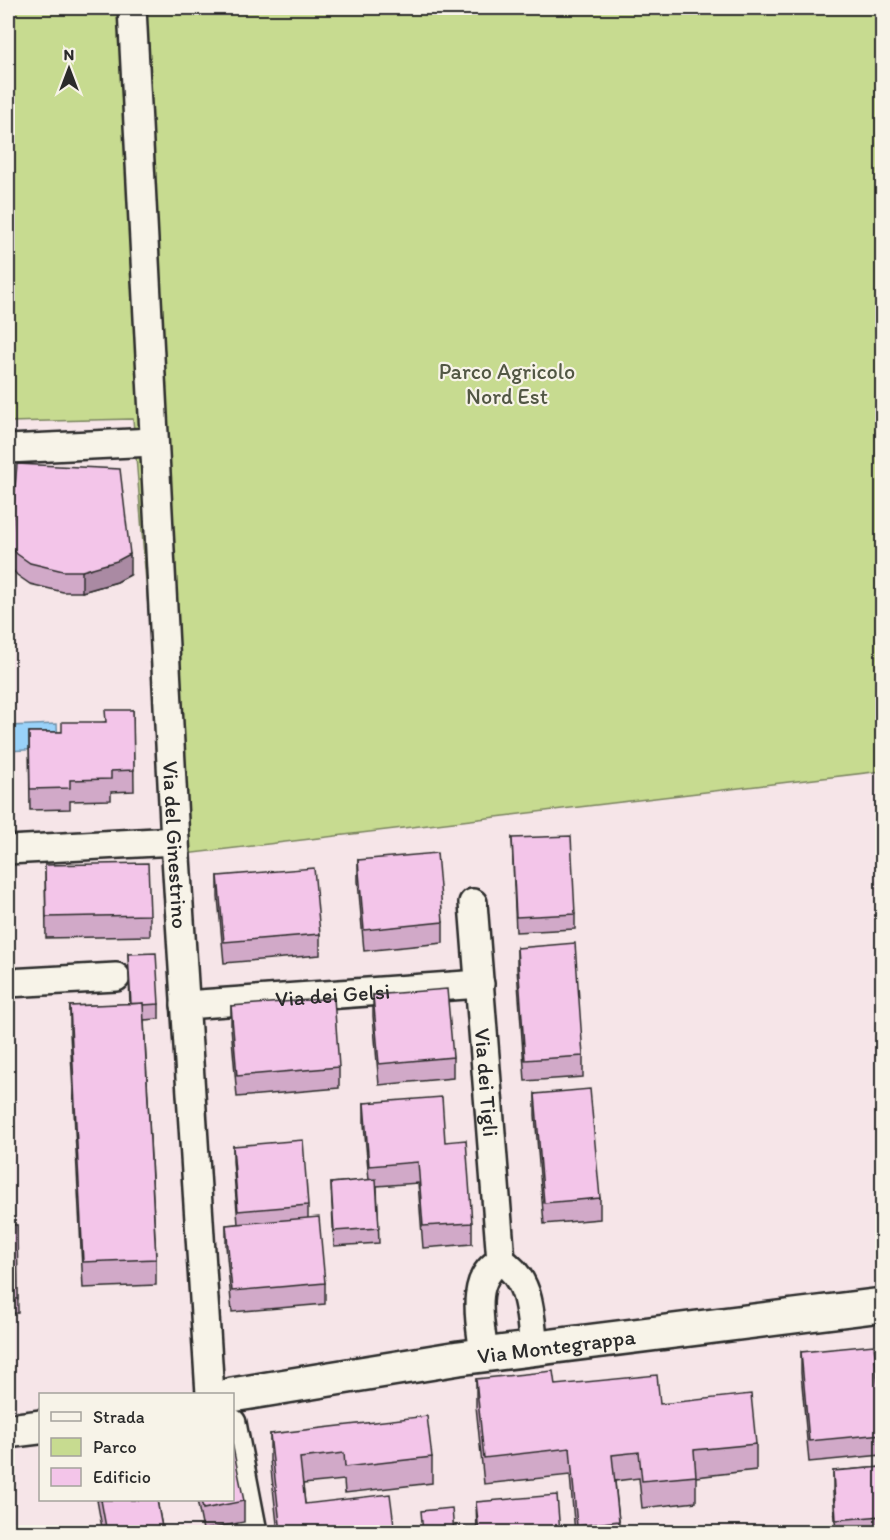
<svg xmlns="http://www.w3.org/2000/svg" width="890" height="1540" viewBox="0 0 890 1540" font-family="Itim,sans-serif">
	<rect width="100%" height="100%" fill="#f6e5e8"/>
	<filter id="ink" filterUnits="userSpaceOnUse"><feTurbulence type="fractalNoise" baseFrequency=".0167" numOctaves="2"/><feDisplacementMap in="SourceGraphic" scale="12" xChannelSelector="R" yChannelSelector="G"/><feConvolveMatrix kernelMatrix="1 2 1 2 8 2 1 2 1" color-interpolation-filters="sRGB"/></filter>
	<g filter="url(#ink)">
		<path fill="#c7db90" stroke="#79835e" stroke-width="1.5" d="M 8,8 L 882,8 L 882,771 L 168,856 L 133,419 L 8,422 Z"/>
		<path fill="#99d2f9" stroke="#6d8fa7" stroke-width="1.5" d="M 57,724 L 58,748 L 8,751 L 8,726 Z"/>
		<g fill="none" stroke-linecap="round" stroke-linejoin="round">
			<g stroke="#2b2b2b" stroke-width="32">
				<g id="street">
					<path id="s1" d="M 132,8 L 175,841 L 210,1394"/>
					<path d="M 8,449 L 153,442"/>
					<path d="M 8,850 L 175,841"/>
					<path id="s2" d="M 473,903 L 501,1261"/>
					<path d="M 8,983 L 116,977"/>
					<path id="s3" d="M 185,1005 L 480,984"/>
					<path d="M 484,1355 C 481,1325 468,1278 501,1261 C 532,1280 530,1317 534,1349"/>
					<path d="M 232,1423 L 253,1532"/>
				</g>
			</g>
			<g stroke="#2b2b2b" stroke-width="38">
				<g id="secondary">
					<path id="s4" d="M 232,1395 L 459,1358 L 882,1305"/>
					<path d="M 8,1431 L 40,1427"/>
				</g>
			</g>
			<use href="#street" stroke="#f7f3e8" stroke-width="27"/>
			<use href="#secondary" stroke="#f7f3e8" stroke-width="33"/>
		</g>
		<path fill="#d1a9c8" stroke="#2b2b2b" stroke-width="1.5" d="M 10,546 L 130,575 L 117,582 L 82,592 L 63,592 L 30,584 L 17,575 L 10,567 Z
			M 133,710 L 134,791 L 111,792 L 111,800 L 70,801 L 70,809 L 30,810 L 29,732 L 62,732 L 105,722 Z
			M 512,838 L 575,914 L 575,929 L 516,932 Z
			M 358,860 L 443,922 L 443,943 L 364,951 L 358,881 Z
			M 45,865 L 150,915 L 150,936 L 46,938 Z
			M 218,876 L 320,934 L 320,955 L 224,963 L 218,897 Z
			M 517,948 L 583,1056 L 583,1077 L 525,1081 L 517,969 Z
			M 128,954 L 159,1004 L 159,1019 L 144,1020 L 156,1259 L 156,1285 L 83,1288 L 70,1033 L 70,1006 L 130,1004 Z
			M 373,995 L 453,1057 L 453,1078 L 379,1085 L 373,1016 Z
			M 231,1006 L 339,1067 L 339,1088 L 237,1097 L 231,1027 Z
			M 535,1094 L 600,1198 L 600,1219 L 544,1224 L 535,1115 Z
			M 364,1103 L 445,1142 L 472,1223 L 472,1244 L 423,1248 L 418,1183 L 377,1186 L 379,1243 L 334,1246 L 331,1183 L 369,1180 L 364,1124 Z
			M 233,1146 L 308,1205 L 308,1218 L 325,1283 L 325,1304 L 232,1312 L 226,1246 L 226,1225 L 238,1224 L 233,1161 Z
			M 8,1225 L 17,1225 L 18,1313 L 8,1314 Z
			M 801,1352 L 882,1434 L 882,1455 L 809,1462 L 801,1373 Z
			M 476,1379 L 555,1385 L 756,1444 L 756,1470 L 696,1477 L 696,1502 L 642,1508 L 639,1478 L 615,1481 L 619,1521 L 619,1533 L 575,1533 L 570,1475 L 484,1484 L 476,1406 Z
			M 270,1434 L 432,1457 L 432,1483 L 345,1493 L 344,1480 L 303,1484 L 305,1504 L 395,1533 L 278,1533 L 270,1460 Z
			M 882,1467 L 882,1533 L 836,1533 L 833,1492 L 833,1471 Z
			M 97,1500 L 157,1500 L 163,1533 L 103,1533 Z
			M 197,1500 L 232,1500 L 244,1501 L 244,1522 L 203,1530 Z
			M 476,1502 L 560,1533 L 477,1533 Z"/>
		<path fill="#aa8aa3" stroke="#2b2b2b" stroke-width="1.5" d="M 130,554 L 130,575 L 117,582 L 82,592 L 82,571 Z"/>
		<path fill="#f3c5e9" stroke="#2b2b2b" stroke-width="1.5" d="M 17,464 L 120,469 L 130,554 L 117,561 L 82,571 L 63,571 L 30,563 L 17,554 L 10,546 Z
			M 105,710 L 133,710 L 134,770 L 111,771 L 111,779 L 70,780 L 70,788 L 30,789 L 29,732 L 62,732 L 62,722 L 106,722 Z
			M 571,836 L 575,914 L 516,917 L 512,838 Z
			M 437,853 L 443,922 L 364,930 L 358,860 Z
			M 148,863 L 150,915 L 46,917 L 45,865 Z
			M 314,868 L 320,934 L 224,942 L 218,876 Z
			M 575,943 L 583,1056 L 525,1060 L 517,948 Z
			M 156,953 L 159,1004 L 143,1005 L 143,1003 L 131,1004 L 128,954 Z
			M 447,989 L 453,1057 L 379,1064 L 373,995 Z
			M 334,998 L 339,1067 L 237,1076 L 231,1006 Z
			M 143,1003 L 156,1259 L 83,1262 L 70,1006 Z
			M 590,1089 L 600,1198 L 544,1203 L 535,1094 Z
			M 442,1097 L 445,1142 L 466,1140 L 472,1223 L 423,1226 L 418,1162 L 369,1166 L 364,1103 Z
			M 303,1140 L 308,1205 L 238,1211 L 233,1146 Z
			M 376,1179 L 379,1228 L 334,1231 L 331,1183 Z
			M 319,1217 L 325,1283 L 232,1291 L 226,1225 Z
			M 8,1225 L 17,1225 L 18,1299 L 8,1299 Z
			M 874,1345 L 882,1434 L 809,1441 L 801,1352 Z
			M 553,1371 L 555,1385 L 657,1375 L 660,1404 L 751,1394 L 756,1444 L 694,1450 L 696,1476 L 642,1481 L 639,1452 L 612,1455 L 619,1521 L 577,1526 L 570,1448 L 484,1458 L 476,1379 Z
			M 427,1416 L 432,1457 L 345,1467 L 344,1453 L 300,1458 L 305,1504 L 390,1494 L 395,1533 L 281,1533 L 270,1434 Z
			M 232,1443 L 244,1501 L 203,1509 L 201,1500 L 232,1500 Z
			M 882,1467 L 882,1516 L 836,1520 L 833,1471 Z
			M 557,1495 L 560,1533 L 479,1533 L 476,1502 Z
			M 101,1500 L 157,1500 L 163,1533 L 107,1533 Z
			M 452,1508 L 454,1533 L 423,1533 L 421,1511 Z"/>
	</g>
	<g text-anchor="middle" stroke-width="4.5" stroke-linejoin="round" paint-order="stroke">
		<g font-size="22" fill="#525744" stroke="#f7f3e8">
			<text x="507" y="379">Parco Agricolo<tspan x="507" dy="25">Nord Est</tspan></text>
		</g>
		<g font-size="22" fill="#2b2b2b" stroke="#f7f3e8">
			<text dy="8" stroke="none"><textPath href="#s1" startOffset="838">Via del Ginestrino</textPath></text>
			<text dy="8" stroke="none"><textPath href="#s3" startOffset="148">Via dei Gelsi</textPath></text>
			<text dy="8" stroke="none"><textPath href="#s2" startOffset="180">Via dei Tigli</textPath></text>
			<text dy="8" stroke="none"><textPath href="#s4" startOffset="328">Via Montegrappa</textPath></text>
		</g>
	</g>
	<rect width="890" height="1540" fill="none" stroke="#f7f3e8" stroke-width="30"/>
	<rect x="15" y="15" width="860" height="1510" fill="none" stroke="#2b2b2b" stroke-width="2" filter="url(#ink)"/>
	<rect x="39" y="1393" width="195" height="108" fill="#f7f3e8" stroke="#a5a39c" stroke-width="1.5"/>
	<rect x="51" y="1412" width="30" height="9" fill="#f7f3e8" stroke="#a5a39c" stroke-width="1.5"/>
	<text x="93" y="1423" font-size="18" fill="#2b2b2b">Strada</text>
	<rect x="51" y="1438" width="30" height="18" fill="#c7db90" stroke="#a5a39c" stroke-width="1.5"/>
	<text x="93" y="1453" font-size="18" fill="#2b2b2b">Parco</text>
	<rect x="51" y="1468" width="30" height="18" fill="#f3c5e9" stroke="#a5a39c" stroke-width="1.5"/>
	<text x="93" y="1483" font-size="18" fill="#2b2b2b">Edificio</text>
	<g transform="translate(69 69)" stroke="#f7f3e8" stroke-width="4.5" paint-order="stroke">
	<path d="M0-4.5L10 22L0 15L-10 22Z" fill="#2b2b2b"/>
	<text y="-9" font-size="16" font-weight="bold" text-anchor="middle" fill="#2b2b2b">N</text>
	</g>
</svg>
